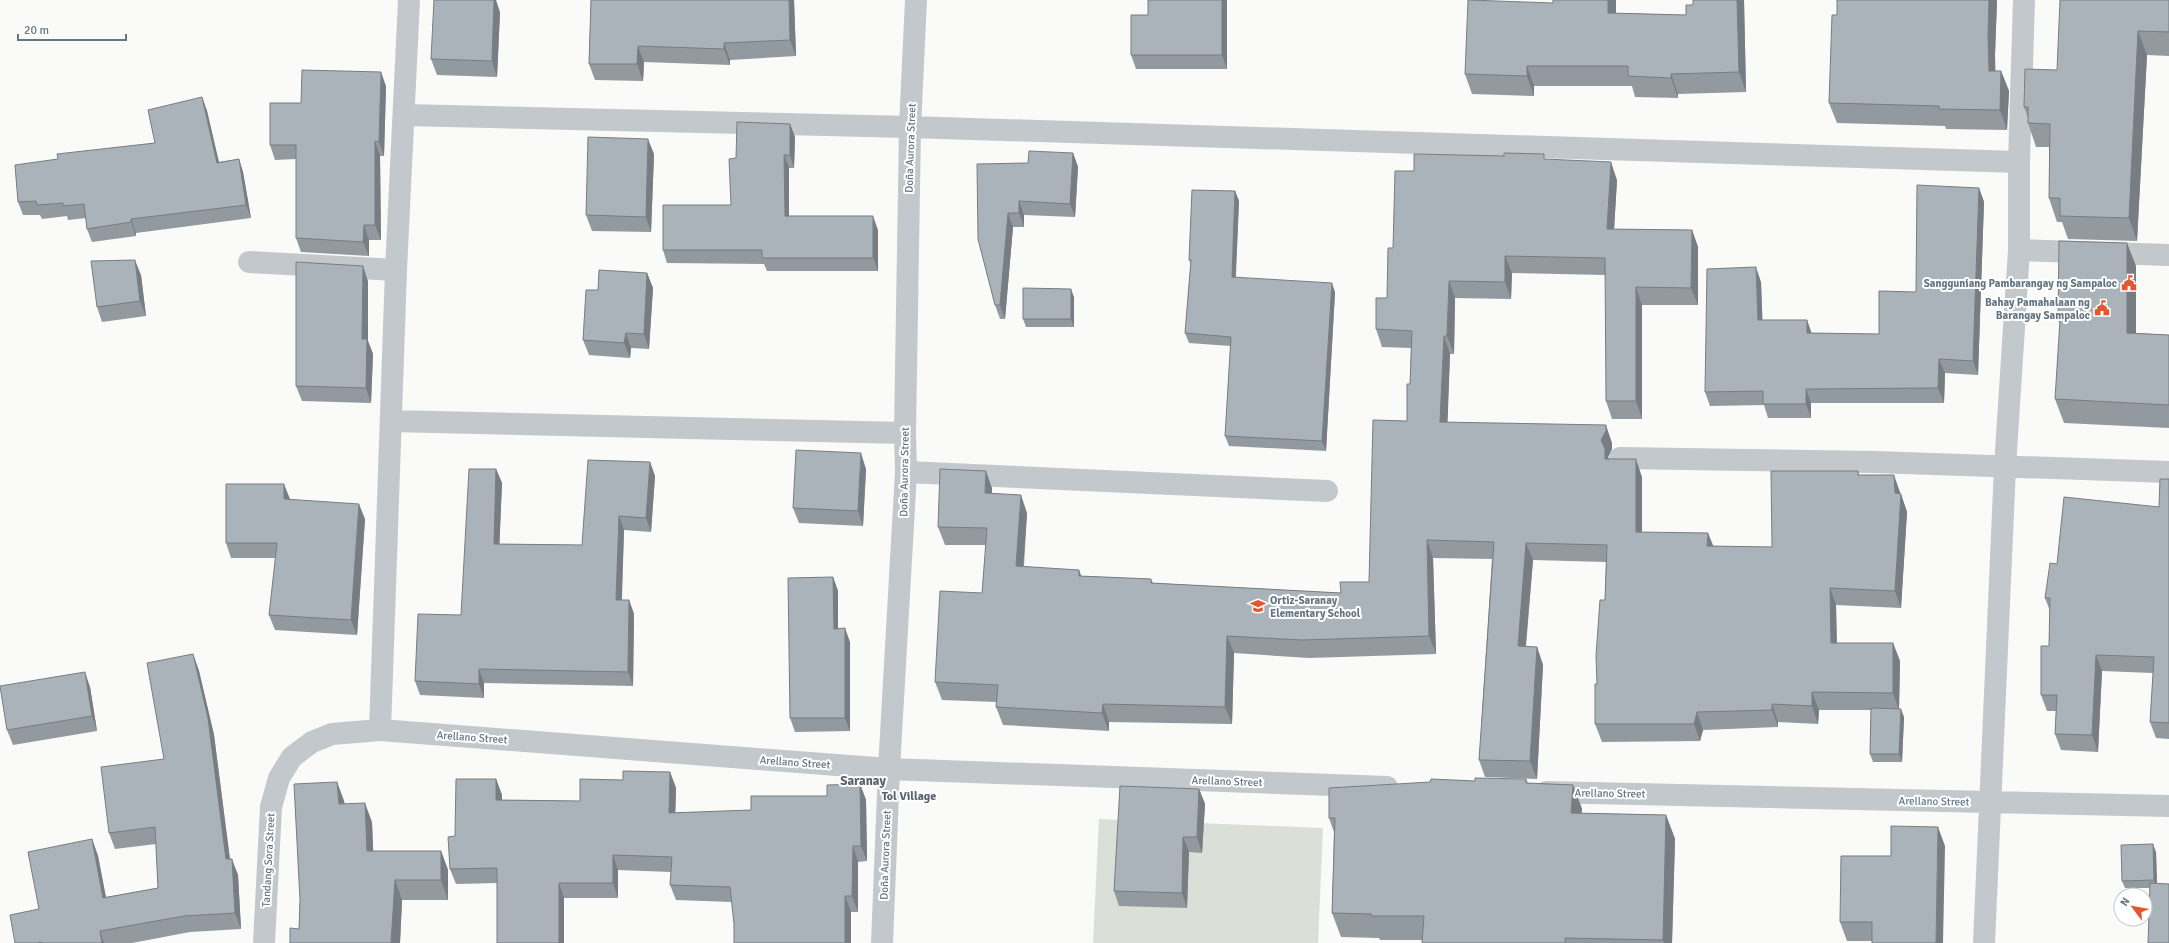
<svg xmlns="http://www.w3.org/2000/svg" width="2169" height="943" viewBox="0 0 2169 943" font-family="Signika,sans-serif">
	<rect width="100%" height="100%" fill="#fafaf8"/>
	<path fill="#dadfd7" d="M 1099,819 L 1323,828 L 1318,943 L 1093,943 Z"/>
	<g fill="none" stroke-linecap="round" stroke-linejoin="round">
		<path stroke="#c3c8cc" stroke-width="22" d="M 2019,250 L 2169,255
			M 906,472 L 1327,491"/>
		<path stroke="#c3c8cc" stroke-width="22" d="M 405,115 L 910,127 L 2019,162
			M 249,262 L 396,270
			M 391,421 L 905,433
			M 1620,458 L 1875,462 L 2169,472
			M 380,730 L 396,270 L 409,0
			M 1546,792 L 2169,806
			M 264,943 L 271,807 L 279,778 L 292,757 L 312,742 L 332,734 L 380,730 L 889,769 L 1387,787
			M 882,943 L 889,769 L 906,472 L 905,433 L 910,127 L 916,0
			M 1984,943 L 2005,467 L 2019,250 L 2019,162 L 2024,0"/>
	</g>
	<path fill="#929a9f" d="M 591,0 L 794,0 L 796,56 L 730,60 L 730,65 L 644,62 L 643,81 L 595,80 L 589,64 Z
		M 1148,0 L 1227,0 L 1227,69 L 1136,69 L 1131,55 L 1148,15 Z
		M 1553,0 L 1616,0 L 1616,13 L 1686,15 L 1693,5 L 1744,0 L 1746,92 L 1678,94 L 1678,98 L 1635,97 L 1632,86 L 1534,86 L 1534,96 L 1472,94 L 1465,74 L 1553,3 Z
		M 1837,0 L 1997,0 L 1995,55 L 1995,71 L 2001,71 L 2009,91 L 2007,130 L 1946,129 L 1945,126 L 1837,123 L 1829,103 L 1837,15 Z
		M 2169,0 L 2169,56 L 2147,55 L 2137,241 L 2068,239 L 2062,222 L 2057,222 L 2049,198 L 2049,147 L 2036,147 L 2028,123 L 2028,118 L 2024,107 L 2057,70 Z
		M 500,12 L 497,77 L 437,75 L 431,59 Z
		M 386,86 L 384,156 L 380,156 L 381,240 L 369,240 L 369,256 L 301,252 L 296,238 L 296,159 L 275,160 L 270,145 L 301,103 Z
		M 202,97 L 207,111 L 219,162 L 239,159 L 243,172 L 251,218 L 136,233 L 136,236 L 92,242 L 87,229 L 86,218 L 68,220 L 67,216 L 42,219 L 40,215 L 23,215 L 18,202 L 58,159 L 155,143 Z
		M 790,124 L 795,137 L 794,168 L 789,168 L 789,216 L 878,230 L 878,271 L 767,271 L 764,264 L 667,263 L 663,250 L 731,205 L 736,158 Z
		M 1073,153 L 1078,167 L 1075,217 L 1024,215 L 1024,227 L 1013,227 L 1005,319 L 1000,319 L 995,305 L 978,239 L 1028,163 Z
		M 654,154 L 651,232 L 592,231 L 586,215 Z
		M 1546,159 L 1617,180 L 1614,229 L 1692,230 L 1698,247 L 1698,305 L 1642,305 L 1642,419 L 1612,419 L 1606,401 L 1606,275 L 1512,273 L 1511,299 L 1455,298 L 1454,354 L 1450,354 L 1447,422 L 1612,443 L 1612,449 L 1608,457 L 1609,459 L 1642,477 L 1642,532 L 1713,546 L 1772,547 L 1858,471 L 1859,475 L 1900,492 L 1907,512 L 1901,608 L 1836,605 L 1837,643 L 1893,643 L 1900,661 L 1899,709 L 1904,717 L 1902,762 L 1873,762 L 1870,754 L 1871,710 L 1819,710 L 1818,724 L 1778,722 L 1778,727 L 1703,730 L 1700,741 L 1602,742 L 1595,724 L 1597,684 L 1605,600 L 1606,562 L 1533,560 L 1526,647 L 1537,647 L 1543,665 L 1537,779 L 1485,777 L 1479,760 L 1492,559 L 1433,558 L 1436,654 L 1309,658 L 1234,653 L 1232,724 L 1109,722 L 1109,731 L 1003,725 L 996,707 L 997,702 L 942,700 L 935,682 L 982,593 L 986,545 L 945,545 L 938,527 L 992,488 L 992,494 L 1027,513 L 1024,566 L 1081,576 L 1151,579 L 1153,583 L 1341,593 L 1369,582 L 1407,421 L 1410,384 L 1411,348 L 1382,347 L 1376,329 L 1387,298 L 1393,248 L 1414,171 Z
		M 1979,188 L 1984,202 L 1978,375 L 1945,373 L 1944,403 L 1811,403 L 1811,418 L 1768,418 L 1764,405 L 1710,406 L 1705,392 L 1761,282 L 1762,320 L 1807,320 L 1811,333 L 1879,334 L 1916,292 Z
		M 1235,191 L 1239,201 L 1236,277 L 1335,292 L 1326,451 L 1229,446 L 1225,436 L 1231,346 L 1189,343 L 1185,333 L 1191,264 L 1189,260 Z
		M 2136,266 L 2136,333 L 2169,335 L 2169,428 L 2064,423 L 2055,399 L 2060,324 L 2058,320 Z
		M 647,273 L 653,288 L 649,349 L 631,348 L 630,358 L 589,355 L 583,340 L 598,290 Z
		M 141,275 L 146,316 L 102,322 L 97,307 Z
		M 368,281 L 368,341 L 373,354 L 371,403 L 302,401 L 296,386 Z
		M 1074,297 L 1074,327 L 1026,327 L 1023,319 Z
		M 650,462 L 655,476 L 651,532 L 624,530 L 622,600 L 629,600 L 634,614 L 633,686 L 484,683 L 484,698 L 420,695 L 415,681 L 461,615 L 496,469 L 502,483 L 499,544 L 582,545 Z
		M 866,469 L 863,526 L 799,523 L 793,508 Z
		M 2169,479 L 2169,739 L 2156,738 L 2150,722 L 2153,673 L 2102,671 L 2098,752 L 2061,750 L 2055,734 L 2056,711 L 2047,711 L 2041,695 L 2049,646 L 2050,611 L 2045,598 L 2159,507 Z
		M 290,500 L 365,519 L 357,635 L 275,630 L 269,615 L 276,558 L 231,558 L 226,543 Z
		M 833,577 L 838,591 L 838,628 L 850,642 L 850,731 L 795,732 L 790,718 Z
		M 193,654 L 199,671 L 214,735 L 230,859 L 238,875 L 241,929 L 190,932 L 132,943 L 15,943 L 39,909 L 92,839 L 98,856 L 106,897 L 158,888 L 156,844 L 115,849 L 109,833 L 164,759 Z
		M 90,687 L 97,731 L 13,745 L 7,730 Z
		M 670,772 L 676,788 L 675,813 L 751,810 L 827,796 L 860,784 L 866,800 L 867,861 L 858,862 L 858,912 L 851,912 L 734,924 L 732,902 L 676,900 L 670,885 L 671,872 L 618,870 L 618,898 L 564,898 L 497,883 L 456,884 L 450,869 L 496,779 L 502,795 L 502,800 L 580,801 L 623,780 Z
		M 1526,779 L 1528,783 L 1573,785 L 1582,809 L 1581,813 L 1666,815 L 1675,839 L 1672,943 L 1422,943 L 1423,940 L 1380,940 L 1379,938 L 1341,937 L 1332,913 L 1334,832 L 1329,818 L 1475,781 Z
		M 337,782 L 344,801 L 345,804 L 372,822 L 373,851 L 441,851 L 448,870 L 448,900 L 402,900 L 400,943 L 299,929 L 300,900 Z
		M 1199,789 L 1205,804 L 1202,853 L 1189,852 L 1187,908 L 1119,906 L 1114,891 Z
		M 1945,846 L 1872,941 L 1847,941 L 1840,922 L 1891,856 Z
		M 2156,852 L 2157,883 L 2149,888 L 2125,888 L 2122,881 Z"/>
	<path fill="#777d82" d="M 494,0 L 496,0 L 500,12 L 497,77 L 492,61 Z
		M 789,0 L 794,0 L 796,56 L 790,40 Z
		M 1222,0 L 1227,0 L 1227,69 L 1222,55 Z
		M 1608,0 L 1616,0 L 1616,33 L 1608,13 Z
		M 1737,0 L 1744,0 L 1746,92 L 1739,72 Z
		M 1989,0 L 1997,0 L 1995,55 L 1996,91 L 1989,71 L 1988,35 Z
		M 2138,31 L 2147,55 L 2137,241 L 2129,218 Z
		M 724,43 L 730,60 L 730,65 L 724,49 Z
		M 638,46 L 644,62 L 643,81 L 637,64 Z
		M 1527,66 L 1534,86 L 1534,96 L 1527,76 Z
		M 2001,71 L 2009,91 L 2007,130 L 2000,110 Z
		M 381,72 L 386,86 L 384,156 L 379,142 Z
		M 1671,74 L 1678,94 L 1678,98 L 1671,78 Z
		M 202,97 L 207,111 L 222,176 L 217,163 Z
		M 790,124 L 795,137 L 794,168 L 790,155 Z
		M 648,139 L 654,154 L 651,232 L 646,217 Z
		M 375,141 L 380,156 L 381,240 L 375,225 Z
		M 1073,153 L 1078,167 L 1075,217 L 1070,204 Z
		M 784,155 L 789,168 L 789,229 L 785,216 Z
		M 239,159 L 243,172 L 251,218 L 246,205 Z
		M 1611,162 L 1617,180 L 1613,247 L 1607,229 Z
		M 1979,188 L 1984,202 L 1978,375 L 1973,361 Z
		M 1235,191 L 1239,201 L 1235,286 L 1232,277 Z
		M 1019,201 L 1024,215 L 1024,227 L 1019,213 Z
		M 1008,213 L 1013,227 L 1005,319 L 1000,305 Z
		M 873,216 L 878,230 L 878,271 L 873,258 Z
		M 131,219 L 136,233 L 136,236 L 131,222 Z
		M 364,225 L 369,240 L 369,256 L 363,242 Z
		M 1692,230 L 1698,247 L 1698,305 L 1691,288 Z
		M 2127,243 L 2136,266 L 2136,356 L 2127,333 Z
		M 1505,256 L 1512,273 L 1511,299 L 1505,282 Z
		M 135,260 L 141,275 L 146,316 L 140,301 Z
		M 363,266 L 368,281 L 368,341 L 373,354 L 371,403 L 366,388 L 362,339 Z
		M 1756,267 L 1761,282 L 1763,334 L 1758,320 Z
		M 647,273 L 653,288 L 649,349 L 644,334 Z
		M 1449,281 L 1455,298 L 1454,354 L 1447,336 Z
		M 1332,283 L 1335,292 L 1326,451 L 1322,441 Z
		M 1636,287 L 1642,305 L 1642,419 L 1636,401 Z
		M 1071,289 L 1074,297 L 1074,327 L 1071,319 Z
		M 1807,320 L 1812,334 L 1807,333 Z
		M 626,333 L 631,348 L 630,358 L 624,343 Z
		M 1444,336 L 1450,354 L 1447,439 L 1440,422 Z
		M 1939,359 L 1945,373 L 1944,403 L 1938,388 Z
		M 1806,389 L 1811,403 L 1811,418 L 1806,404 Z
		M 1606,425 L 1612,443 L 1612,449 L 1608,457 L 1612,467 L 1605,459 L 1601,440 Z
		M 861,453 L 866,469 L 863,526 L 858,511 Z
		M 1636,459 L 1642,477 L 1642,550 L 1636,532 Z
		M 650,462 L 655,476 L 651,532 L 646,518 Z
		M 496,469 L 502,483 L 499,557 L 494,544 Z
		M 986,471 L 992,488 L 992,511 L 985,493 Z
		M 1894,475 L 1900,492 L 1900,498 L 1901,494 L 1907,512 L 1901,608 L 1895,591 L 1895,493 Z
		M 284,484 L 290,499 L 284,499 Z
		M 1021,495 L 1027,513 L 1022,583 L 1016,566 Z
		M 359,504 L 365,519 L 357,635 L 351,620 Z
		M 619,516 L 624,530 L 621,614 L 616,600 Z
		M 1708,533 L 1715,550 L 1707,546 Z
		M 1427,540 L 1433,558 L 1436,654 L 1429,636 Z
		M 1526,543 L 1533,560 L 1524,664 L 1518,646 Z
		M 1079,570 L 1086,588 L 1079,576 Z
		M 833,577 L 838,591 L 838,642 L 834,629 Z
		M 1830,588 L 1836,605 L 1837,661 L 1831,643 Z
		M 629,600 L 634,614 L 633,686 L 628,672 Z
		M 845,628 L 850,642 L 850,731 L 845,718 Z
		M 1227,636 L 1234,653 L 1232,724 L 1225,707 Z
		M 1893,643 L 1900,661 L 1899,710 L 1893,693 Z
		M 1537,647 L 1543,665 L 1537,779 L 1530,761 Z
		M 193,654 L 199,671 L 214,735 L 232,876 L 226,859 Z
		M 2096,655 L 2102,671 L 2098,752 L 2092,735 Z
		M 479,669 L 484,683 L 484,698 L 479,684 Z
		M 85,672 L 90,687 L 97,731 L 92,716 Z
		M 1812,692 L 1819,710 L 1818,724 L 1812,706 Z
		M 1103,704 L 1109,722 L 1109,731 L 1102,713 Z
		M 1772,704 L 1778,722 L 1778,727 L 1772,710 Z
		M 1901,709 L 1904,717 L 1902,762 L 1899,754 Z
		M 1697,712 L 1703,730 L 1700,741 L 1694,724 Z
		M 670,772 L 676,788 L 675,828 L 669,813 Z
		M 496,779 L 502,795 L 502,815 L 496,800 Z
		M 337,782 L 344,801 L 346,824 L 339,804 Z
		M 860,784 L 866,800 L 867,861 L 861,846 Z
		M 1573,785 L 1582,809 L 1580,837 L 1571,813 Z
		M 1199,789 L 1205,804 L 1202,853 L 1197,837 Z
		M 365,803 L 372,822 L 374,870 L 367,851 Z
		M 1666,815 L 1675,839 L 1672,943 L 1664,943 L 1663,940 Z
		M 1938,827 L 1945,846 L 1943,943 L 1936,943 Z
		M 1183,837 L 1189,852 L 1187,908 L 1182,893 Z
		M 92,839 L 98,856 L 109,914 L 103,898 Z
		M 2153,844 L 2156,852 L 2157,887 L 2154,880 Z
		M 853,846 L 858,862 L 858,912 L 852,896 Z
		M 441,851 L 448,870 L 448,900 L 441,880 Z
		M 613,855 L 618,870 L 618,898 L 613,883 Z
		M 232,859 L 238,875 L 241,929 L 235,913 Z
		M 395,880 L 402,900 L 400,943 L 391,943 Z
		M 559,883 L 564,898 L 564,943 L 559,943 Z
		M 845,896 L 851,912 L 851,943 L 845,943 Z
		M 100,931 L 104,943 L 102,943 Z"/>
	<path fill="#aab3b9" stroke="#777d82" d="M 434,0 L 494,0 L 492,61 L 431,59 Z
		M 591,0 L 789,0 L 790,40 L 724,43 L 724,49 L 638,46 L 637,64 L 589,64 Z
		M 1148,0 L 1222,0 L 1222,55 L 1131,55 L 1131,15 L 1148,15 Z
		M 1468,0 L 1553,3 L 1553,0 L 1608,0 L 1608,13 L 1686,15 L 1686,5 L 1693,5 L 1693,0 L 1737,0 L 1739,72 L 1671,74 L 1671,78 L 1628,76 L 1628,66 L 1527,66 L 1527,76 L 1465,74 Z
		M 1837,0 L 1989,0 L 1988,35 L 1989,71 L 2001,71 L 2000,110 L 1939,109 L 1939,106 L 1829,103 L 1832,15 L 1837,15 Z
		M 2060,0 L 2169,0 L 2169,32 L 2138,31 L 2129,218 L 2060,216 L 2060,198 L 2049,198 L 2050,124 L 2028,123 L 2028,107 L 2024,107 L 2025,69 L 2057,70 Z
		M 302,70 L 381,72 L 379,142 L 375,141 L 375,225 L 364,225 L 363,242 L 296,238 L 296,145 L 270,145 L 270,103 L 301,103 Z
		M 202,97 L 217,163 L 239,159 L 246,205 L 131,219 L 131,222 L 87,229 L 84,204 L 63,206 L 63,203 L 37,205 L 36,201 L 18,202 L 15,165 L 58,159 L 57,154 L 155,143 L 148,110 Z
		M 737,122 L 790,124 L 790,155 L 784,155 L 785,216 L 873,216 L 873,258 L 762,258 L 762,250 L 663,250 L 663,205 L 731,205 L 729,159 L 736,158 Z
		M 588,137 L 648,139 L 646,217 L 586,215 Z
		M 1029,151 L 1073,153 L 1070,204 L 1019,201 L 1019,213 L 1008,213 L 1000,305 L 995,305 L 978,239 L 977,164 L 1028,163 Z
		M 1504,153 L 1544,154 L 1544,159 L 1611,162 L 1607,229 L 1692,230 L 1691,288 L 1636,287 L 1636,401 L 1606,401 L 1605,258 L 1505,256 L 1505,282 L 1449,281 L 1447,336 L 1444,336 L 1440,422 L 1606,425 L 1606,431 L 1601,440 L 1605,449 L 1605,459 L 1636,459 L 1636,532 L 1708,533 L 1707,546 L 1772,547 L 1771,471 L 1858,471 L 1858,475 L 1894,475 L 1895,493 L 1901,494 L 1895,591 L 1830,588 L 1831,643 L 1893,643 L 1893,693 L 1812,692 L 1812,706 L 1772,704 L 1772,710 L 1697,712 L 1694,724 L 1595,724 L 1595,684 L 1597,684 L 1596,656 L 1600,600 L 1605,600 L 1607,545 L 1526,543 L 1518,646 L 1537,647 L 1530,761 L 1479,760 L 1494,542 L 1427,540 L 1429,636 L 1302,640 L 1227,636 L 1225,707 L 1103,704 L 1102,713 L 996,707 L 998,685 L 935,682 L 940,591 L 982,593 L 987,528 L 938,527 L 940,469 L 986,471 L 985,493 L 1021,495 L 1016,566 L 1079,570 L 1079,576 L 1151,579 L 1151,583 L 1341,593 L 1340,582 L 1369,582 L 1373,420 L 1407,421 L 1407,384 L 1410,384 L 1412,331 L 1376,329 L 1376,298 L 1387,298 L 1388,248 L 1393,248 L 1395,171 L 1414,171 L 1414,154 L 1504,156 Z
		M 1917,185 L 1979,188 L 1973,361 L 1939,359 L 1938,388 L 1806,389 L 1806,404 L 1763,404 L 1763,391 L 1705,392 L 1707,269 L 1756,267 L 1758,320 L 1807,320 L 1807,333 L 1879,334 L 1879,291 L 1916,292 Z
		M 1192,190 L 1235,191 L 1232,277 L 1332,283 L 1322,441 L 1225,436 L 1231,337 L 1185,333 L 1191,260 L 1189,260 Z
		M 2059,241 L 2127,243 L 2127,333 L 2169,335 L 2169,405 L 2055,399 L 2060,320 L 2058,320 Z
		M 135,260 L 140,301 L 97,307 L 91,261 Z
		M 296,262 L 363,266 L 362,339 L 367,339 L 366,388 L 296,386 Z
		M 599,270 L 647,273 L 644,334 L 626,333 L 624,343 L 583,340 L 586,290 L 598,290 Z
		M 1023,288 L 1071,289 L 1071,319 L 1023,319 Z
		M 796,450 L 861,453 L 858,511 L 793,508 Z
		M 588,460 L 650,462 L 646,518 L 619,516 L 616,600 L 629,600 L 628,672 L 479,669 L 479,684 L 415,681 L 418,614 L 461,615 L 469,469 L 496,469 L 494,544 L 582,545 Z
		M 2160,479 L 2169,479 L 2169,723 L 2150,722 L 2154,657 L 2096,655 L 2092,735 L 2055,734 L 2057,695 L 2041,695 L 2041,646 L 2049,646 L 2050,598 L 2045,598 L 2050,563 L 2057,564 L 2064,497 L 2159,507 Z
		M 226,484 L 284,484 L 284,499 L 359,504 L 351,620 L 269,615 L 277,543 L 226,543 Z
		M 833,577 L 834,629 L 845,628 L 845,718 L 790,718 L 788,578 Z
		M 193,654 L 208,718 L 226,859 L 232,859 L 235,913 L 184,916 L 100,931 L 102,943 L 41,943 L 41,942 L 37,943 L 15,943 L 10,915 L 39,909 L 28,852 L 92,839 L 103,898 L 158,888 L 155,827 L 109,833 L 101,767 L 164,759 L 147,663 Z
		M 85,672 L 92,716 L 7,730 L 0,686 Z
		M 1871,708 L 1901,709 L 1899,754 L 1870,754 Z
		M 623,771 L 670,772 L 669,813 L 751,810 L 751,796 L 827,796 L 827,785 L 860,784 L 861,846 L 853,846 L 852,896 L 845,896 L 845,943 L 734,943 L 734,924 L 730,887 L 670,885 L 672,857 L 613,855 L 613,883 L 559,883 L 559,943 L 497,943 L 497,868 L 450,869 L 448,837 L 455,836 L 456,779 L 496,779 L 496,800 L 580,801 L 580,779 L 623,780 Z
		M 1475,778 L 1526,779 L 1526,783 L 1573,785 L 1571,813 L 1666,815 L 1663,940 L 1565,938 L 1565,943 L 1422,943 L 1424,916 L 1371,916 L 1371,914 L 1332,913 L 1335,818 L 1329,818 L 1329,788 L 1430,782 L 1431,779 L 1475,781 Z
		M 337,782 L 339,804 L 365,803 L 367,851 L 441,851 L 441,880 L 395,880 L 391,943 L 290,943 L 290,928 L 299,929 L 300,900 L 294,784 Z
		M 1120,786 L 1199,789 L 1197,837 L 1183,837 L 1182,893 L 1114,891 Z
		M 1891,826 L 1938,827 L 1936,943 L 1872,943 L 1872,922 L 1840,922 L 1841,856 L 1891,856 Z
		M 2153,844 L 2154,880 L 2122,881 L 2121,845 Z
		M 2150,883 L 2169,884 L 2169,943 L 2148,943 Z"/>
	<defs>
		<g id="civic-bare" transform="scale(1.2)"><path d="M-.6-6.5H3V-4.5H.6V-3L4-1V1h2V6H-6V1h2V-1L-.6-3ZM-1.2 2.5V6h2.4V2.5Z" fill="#e4572e" stroke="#fff" stroke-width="2.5" paint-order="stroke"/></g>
		<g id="school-bare" transform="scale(1.2)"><path d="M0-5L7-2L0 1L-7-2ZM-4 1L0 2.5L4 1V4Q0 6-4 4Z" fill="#e4572e" stroke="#fff" stroke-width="2.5" paint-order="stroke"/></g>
	</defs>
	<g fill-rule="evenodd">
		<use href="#civic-bare" x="2129" y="283"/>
		<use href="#civic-bare" x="2102" y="308"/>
		<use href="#school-bare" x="1258" y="606"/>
	</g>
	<g text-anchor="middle" stroke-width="4" stroke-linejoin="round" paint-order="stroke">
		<g font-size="11" fill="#657683" stroke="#fff">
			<text transform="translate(910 148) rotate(-88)" y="4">Doña Aurora Street</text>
			<text transform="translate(904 472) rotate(-89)" y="4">Doña Aurora Street</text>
			<text transform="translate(472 737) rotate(4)" y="4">Arellano Street</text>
			<text transform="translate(795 762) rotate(4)" y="4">Arellano Street</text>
			<text transform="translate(1227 781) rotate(2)" y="4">Arellano Street</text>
			<text transform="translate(1610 793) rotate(1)" y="4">Arellano Street</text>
			<text transform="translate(1934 801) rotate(1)" y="4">Arellano Street</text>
			<text transform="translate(885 855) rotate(-88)" y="4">Doña Aurora Street</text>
			<text transform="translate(268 860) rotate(-87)" y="4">Tandang Sora Street</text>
		</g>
		<g font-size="11" font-weight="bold" fill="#657683" stroke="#fff" text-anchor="end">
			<text x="2117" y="287">Sangguniang Pambarangay ng Sampaloc</text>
			<text x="2090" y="306">Bahay Pamahalaan ng<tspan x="2090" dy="13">Barangay Sampaloc</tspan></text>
			<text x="1270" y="604" text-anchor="start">Ortiz-Saranay<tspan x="1270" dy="13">Elementary School</tspan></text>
		</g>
		<g font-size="12" font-weight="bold" fill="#57646e" stroke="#fff">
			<text x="909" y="800">Tol Village</text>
		</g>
		<g font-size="13" font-weight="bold" fill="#57646e" stroke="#fff">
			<text x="863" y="785">Saranay</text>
		</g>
	</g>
	<g transform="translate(2133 907) rotate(302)"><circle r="19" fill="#ffffff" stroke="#c1c8cd"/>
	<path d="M0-3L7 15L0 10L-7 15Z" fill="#e4572e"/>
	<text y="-6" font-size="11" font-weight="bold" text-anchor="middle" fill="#657683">N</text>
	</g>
	<path d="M18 34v6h108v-6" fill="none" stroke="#657683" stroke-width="2"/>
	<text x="24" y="34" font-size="12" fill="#657683" stroke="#ffffff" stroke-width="3" paint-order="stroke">20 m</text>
</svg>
